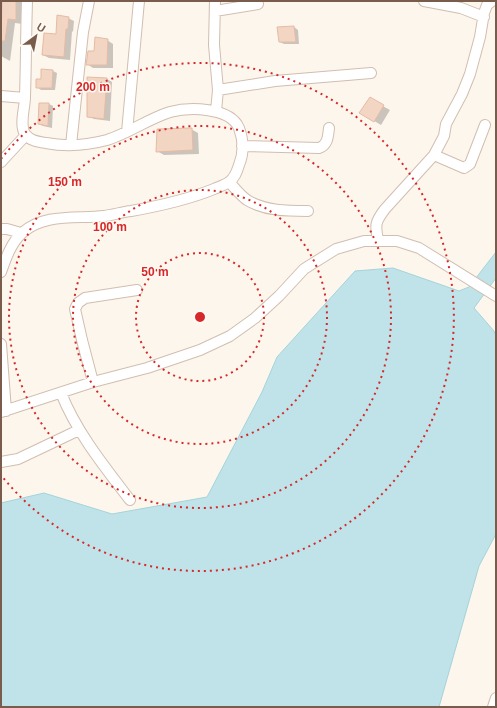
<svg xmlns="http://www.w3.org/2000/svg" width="497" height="708" viewBox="0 0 497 708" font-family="Helvetica,sans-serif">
	<rect width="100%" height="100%" fill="#fdf6ec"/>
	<path fill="#bfe3e8" stroke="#a5d3da" d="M 496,252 L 496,278 L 474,308 L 494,331 L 496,336 L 496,534 L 479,566 L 439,707 L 1,707 L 1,503 L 44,493 L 112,514 L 207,497 L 262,392 L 277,357 L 355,271 L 393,268 L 459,291 L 469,287 Z"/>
	<path fill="#0003" d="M 3,1 L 23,1 L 23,24 L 15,23 L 10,61 L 1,56 L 1,4 L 3,4 Z
		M 68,18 L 74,21 L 73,32 L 72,31 L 70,60 L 49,58 L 43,55 Z
		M 294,27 L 298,30 L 299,44 L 284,44 L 280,42 Z
		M 107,40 L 113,44 L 113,68 L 93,68 L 87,64 L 95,52 Z
		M 53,71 L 57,73 L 55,90 L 41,90 L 37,87 L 42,80 Z
		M 88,78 L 107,79 L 112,82 L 110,121 L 94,119 L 88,116 Z
		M 370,99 L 390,110 L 381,125 L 361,113 Z
		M 49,104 L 53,106 L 52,128 L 43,126 L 39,124 Z
		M 191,129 L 198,133 L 199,154 L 164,155 L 157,151 Z"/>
	<path fill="#f3d5c3" stroke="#e6bba3" d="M 2,1 L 16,1 L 16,20 L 8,19 L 5,41 L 1,41 Z
		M 57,15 L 69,17 L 68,29 L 66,29 L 64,57 L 42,55 L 44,33 L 56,34 Z
		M 294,26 L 296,42 L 279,42 L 277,27 Z
		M 95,37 L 108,39 L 107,65 L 86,65 L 88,51 L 94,51 Z
		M 41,69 L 53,70 L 52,88 L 36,88 L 36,79 L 41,79 Z
		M 87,77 L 107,78 L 104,119 L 87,117 Z
		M 370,97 L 384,105 L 374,122 L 359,113 Z
		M 39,103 L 49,103 L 48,126 L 38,124 Z
		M 192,128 L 193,150 L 156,152 L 157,129 Z"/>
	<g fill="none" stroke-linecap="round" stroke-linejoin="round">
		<g stroke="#d1beb0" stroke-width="12">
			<path id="minor" d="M 215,1 L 214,45 L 218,90 L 216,111
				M 424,1 L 461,8 L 484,17
				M 215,11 L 258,4
				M 218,90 L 275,81 L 371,73
				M 1,96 L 25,98
				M 127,132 L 139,1
				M 71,145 L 83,32 L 89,1
				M 242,146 L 319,148 C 328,145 328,136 329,128
				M 434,155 L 464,168 L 470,164 L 485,125
				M 1,162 L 26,135
				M 229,182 C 235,188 240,195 247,200 C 265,211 287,211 308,211
				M 1,229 L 7,229 L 21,233
				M 378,240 C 375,225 375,222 385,209 L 434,155 L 444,136 L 446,124 L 462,94 L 470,74 L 480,37 L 484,13 L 487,5 L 492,1
				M 1,272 C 6,258 11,243 22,233 C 44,213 77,219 104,216 C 113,215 122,212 131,211 C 159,206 187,200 214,189 C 218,187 225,185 229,182 C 235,178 237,171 239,165 C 244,153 243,139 239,128 C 230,107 189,107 170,112 C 148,119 129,133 107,140 C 88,145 66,147 46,143 C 39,142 30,141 25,134 C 19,124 25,108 25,97 C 26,65 26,33 27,1
				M 1,344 L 6,411
				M 93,382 L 82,340 L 75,309 L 78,303 L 85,298 L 137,290
				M 61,393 C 77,433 104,466 130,500
				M 1,412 L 93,382 L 147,368 L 200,350 L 230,336 L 255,318 L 279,296 L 304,269 L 336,249 L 364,241 L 397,241 L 419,248 L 496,296
				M 1,462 L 18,459 L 79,430
				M 493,707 L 496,698"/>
		</g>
		<use href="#minor" stroke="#fff" stroke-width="10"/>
	</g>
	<g fill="none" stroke="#d62828" stroke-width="2" stroke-dasharray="2 4">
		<circle cx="200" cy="317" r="64"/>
		<circle cx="200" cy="317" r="127"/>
		<circle cx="200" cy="317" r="191"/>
		<path d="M1 159A254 254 0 1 1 1 475"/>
	</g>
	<circle cx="200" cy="317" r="6" fill="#d62828" stroke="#fffaf3" stroke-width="2"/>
	<g font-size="12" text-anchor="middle" font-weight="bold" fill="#d62828" stroke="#fffaf3" stroke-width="3" stroke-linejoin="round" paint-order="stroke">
		<text x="93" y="91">200 m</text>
		<text x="65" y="186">150 m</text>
		<text x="110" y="231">100 m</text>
		<text x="155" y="276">50 m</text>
	</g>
	<rect width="497" height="708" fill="none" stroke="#7a5c4d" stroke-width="4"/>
	<g transform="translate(36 36) rotate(32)" stroke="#fffaf3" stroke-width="3" paint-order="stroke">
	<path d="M0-3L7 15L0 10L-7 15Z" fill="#7a5c4d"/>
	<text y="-6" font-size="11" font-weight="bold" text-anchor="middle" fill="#7a5c4d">U</text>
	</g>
</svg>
